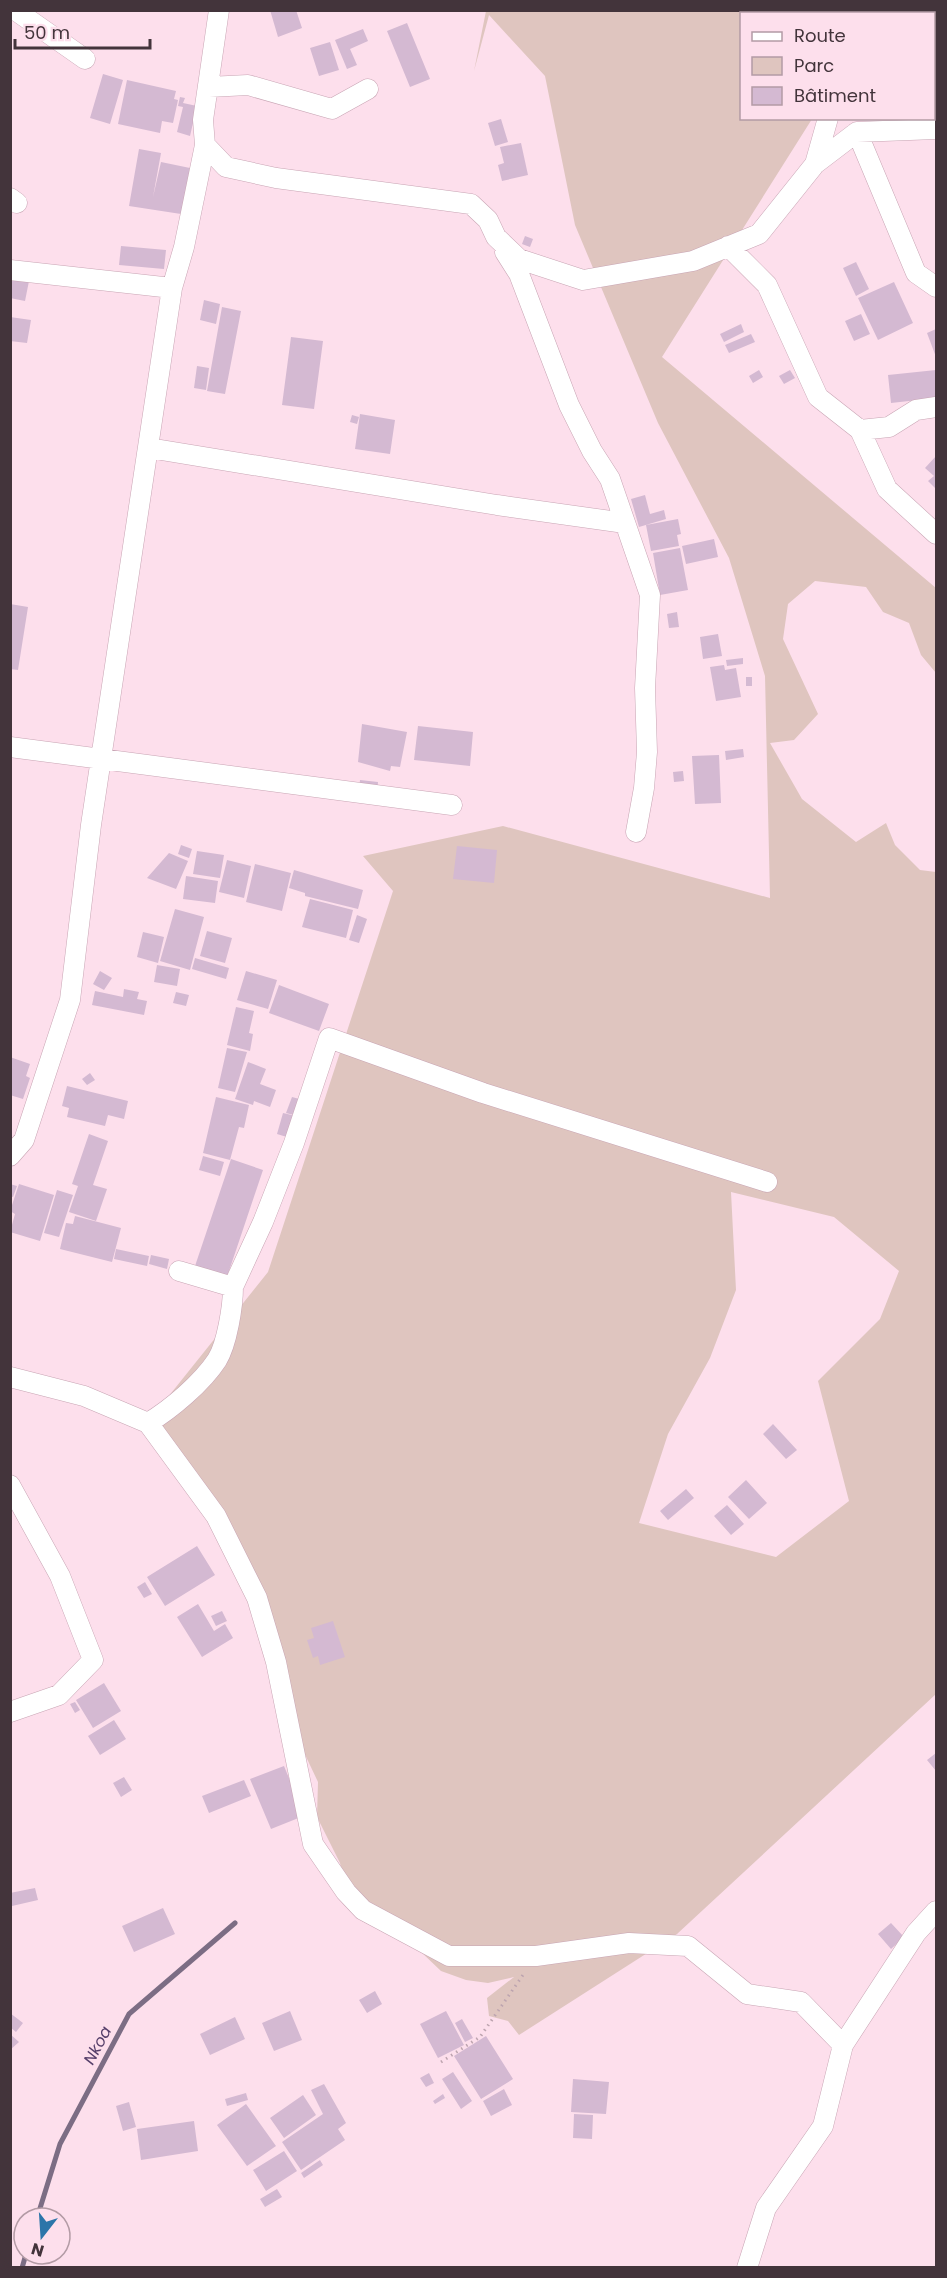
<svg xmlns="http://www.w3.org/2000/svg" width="947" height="2278" viewBox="0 0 947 2278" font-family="Poppins,sans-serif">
	<rect width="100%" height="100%" fill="#fddfec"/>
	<path fill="#dfc5bf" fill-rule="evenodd" d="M 486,11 L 879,11 L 877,14 L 742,14 L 742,118 L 812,119 L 662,357 L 936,588 L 936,673 L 921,655 L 909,623 L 883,612 L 866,587 L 815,581 L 788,604 L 783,639 L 818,714 L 794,740 L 770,743 L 802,799 L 856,842 L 886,823 L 895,845 L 920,870 L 936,872 L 936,1694 L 677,1934 L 519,2035 L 508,2021 L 489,2016 L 487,1998 L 514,1977 L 488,1983 L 466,1980 L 441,1971 L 420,1951 L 362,1921 L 348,1900 L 340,1863 L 317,1817 L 318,1782 L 275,1691 L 224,1513 L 144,1427 L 268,1272 L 393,891 L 363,856 L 503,826 L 770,898 L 765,676 L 729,558 L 658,423 L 575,225 L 545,76 L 489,15 L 474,71 ZM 731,1192 L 834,1217 L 899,1271 L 880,1319 L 818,1381 L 849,1501 L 776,1557 L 639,1523 L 668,1434 L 710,1358 L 736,1290 Z"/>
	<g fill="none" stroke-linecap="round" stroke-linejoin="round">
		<path stroke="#7c6d84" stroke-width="5" d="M 37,2218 L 60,2144 L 129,2014 L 235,1923
			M 22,2268 L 26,2254"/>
	</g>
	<path fill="#d4b9d2" d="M 270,10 L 296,10 L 302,28 L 278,37 Z
		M 407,23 L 430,79 L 410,87 L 387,31 Z
		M 363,29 L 368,41 L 350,49 L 357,65 L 347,69 L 335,40 Z
		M 330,42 L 339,70 L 319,76 L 310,48 Z
		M 103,74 L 123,80 L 110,124 L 90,118 Z
		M 127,80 L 176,91 L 174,99 L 178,100 L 173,123 L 162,121 L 160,133 L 118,124 Z
		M 180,97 L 185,98 L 183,103 L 197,106 L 190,136 L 177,132 L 183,107 L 178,106 Z
		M 501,119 L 508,142 L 495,146 L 488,123 Z
		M 521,143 L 528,175 L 502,181 L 498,165 L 504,163 L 500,147 Z
		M 139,149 L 161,153 L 153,197 L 161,162 L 190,168 L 181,214 L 129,206 Z
		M 525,236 L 533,239 L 530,247 L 522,244 Z
		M 121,246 L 166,250 L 164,269 L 119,265 Z
		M 856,262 L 869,289 L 856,296 L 843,268 Z
		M 10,271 L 30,276 L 25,301 L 10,298 Z
		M 894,282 L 913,323 L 878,340 L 858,298 Z
		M 204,300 L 220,304 L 216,324 L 200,320 Z
		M 222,307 L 241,311 L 225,394 L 207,391 Z
		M 861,314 L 870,334 L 854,341 L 845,321 Z
		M 10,317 L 31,320 L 27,343 L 10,341 Z
		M 741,324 L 744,332 L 724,342 L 720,334 Z
		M 936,329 L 936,357 L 927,333 Z
		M 751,334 L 755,342 L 729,353 L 725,345 Z
		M 291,337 L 323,341 L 314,409 L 282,405 Z
		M 197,366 L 209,368 L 206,390 L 194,388 Z
		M 759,370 L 763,377 L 753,383 L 749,376 Z
		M 790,370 L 795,378 L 784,384 L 779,376 Z
		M 936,370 L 936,398 L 891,403 L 888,375 Z
		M 360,414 L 395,420 L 390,454 L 355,449 Z
		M 352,415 L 359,417 L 357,424 L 350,422 Z
		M 936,456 L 936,489 L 928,481 L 934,476 L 925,468 Z
		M 645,495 L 650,514 L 664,510 L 666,519 L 639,527 L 631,499 Z
		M 678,519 L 681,534 L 677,535 L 679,546 L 651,551 L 646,525 Z
		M 714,539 L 718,557 L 686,564 L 682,546 Z
		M 680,548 L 688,590 L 660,595 L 653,553 Z
		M 10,604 L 28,607 L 18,670 L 10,669 Z
		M 677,612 L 679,627 L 669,628 L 667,614 Z
		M 718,634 L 722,656 L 703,659 L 700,637 Z
		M 743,658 L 743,664 L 727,666 L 726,660 Z
		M 724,665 L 725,670 L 736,668 L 741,697 L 716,701 L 710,667 Z
		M 746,677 L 752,677 L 752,686 L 746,686 Z
		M 362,724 L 407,732 L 400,767 L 391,766 L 390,771 L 358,762 Z
		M 418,726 L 473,732 L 470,766 L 414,760 Z
		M 743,749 L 744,757 L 726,760 L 725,751 Z
		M 719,755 L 721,803 L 695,804 L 692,756 Z
		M 683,771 L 684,781 L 674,782 L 673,772 Z
		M 360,780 L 378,782 L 377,793 L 359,790 Z
		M 181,845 L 192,849 L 189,858 L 178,854 Z
		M 457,846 L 497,850 L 494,883 L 453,879 Z
		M 197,851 L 224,855 L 220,878 L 193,874 Z
		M 169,853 L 188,861 L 176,889 L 147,878 Z
		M 227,860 L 251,866 L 244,898 L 219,892 Z
		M 255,864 L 291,873 L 282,911 L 246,902 Z
		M 294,870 L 363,890 L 358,909 L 305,896 L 305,893 L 289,888 Z
		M 186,876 L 218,881 L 215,903 L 183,899 Z
		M 310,899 L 353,910 L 346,938 L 302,927 Z
		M 175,909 L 204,917 L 190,970 L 160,961 Z
		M 357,915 L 367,919 L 359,943 L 349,940 Z
		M 207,931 L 232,938 L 225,963 L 200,956 Z
		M 143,932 L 164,937 L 158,963 L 137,957 Z
		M 195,958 L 229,968 L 226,979 L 192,969 Z
		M 157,965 L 180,969 L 177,986 L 154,982 Z
		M 100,971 L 112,978 L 104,990 L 93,984 Z
		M 246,971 L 277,980 L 268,1009 L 237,1000 Z
		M 279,985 L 329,1004 L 319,1031 L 269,1013 Z
		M 124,989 L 139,992 L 137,999 L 147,1001 L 144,1015 L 92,1005 L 95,991 L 123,997 Z
		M 176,992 L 189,995 L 186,1006 L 173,1003 Z
		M 236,1007 L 254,1011 L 249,1033 L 253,1034 L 250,1051 L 227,1045 Z
		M 227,1048 L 247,1052 L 235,1092 L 218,1088 Z
		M 10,1057 L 30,1064 L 26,1076 L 30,1078 L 23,1099 L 10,1095 Z
		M 248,1062 L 266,1069 L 260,1084 L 276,1090 L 270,1107 L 254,1101 L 253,1105 L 235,1099 Z
		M 90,1073 L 95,1080 L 87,1085 L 82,1079 Z
		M 67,1086 L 128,1101 L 124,1119 L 108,1115 L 105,1126 L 67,1117 L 69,1108 L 62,1106 Z
		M 216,1097 L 249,1105 L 244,1128 L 239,1127 L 230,1160 L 203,1153 Z
		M 292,1097 L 303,1100 L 298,1116 L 286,1113 Z
		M 283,1113 L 296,1116 L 290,1138 L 277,1134 Z
		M 89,1134 L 108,1141 L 93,1185 L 107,1189 L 96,1221 L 69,1212 L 78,1186 L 72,1184 Z
		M 203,1156 L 224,1162 L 220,1176 L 199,1170 Z
		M 231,1159 L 263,1170 L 227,1277 L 195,1266 Z
		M 10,1184 L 17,1186 L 13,1197 L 10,1196 Z
		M 19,1184 L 54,1195 L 40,1241 L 10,1232 L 15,1214 L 10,1211 Z
		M 57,1190 L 73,1195 L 59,1237 L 44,1233 Z
		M 75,1216 L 121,1228 L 112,1262 L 60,1249 L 66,1223 L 73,1224 Z
		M 116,1249 L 149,1256 L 147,1266 L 114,1259 Z
		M 151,1255 L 169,1259 L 167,1269 L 149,1264 Z
		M 773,1424 L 797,1450 L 786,1459 L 763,1434 Z
		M 746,1480 L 767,1503 L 749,1519 L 728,1497 Z
		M 686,1489 L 694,1498 L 668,1520 L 660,1511 Z
		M 727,1505 L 744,1524 L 731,1535 L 714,1516 Z
		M 197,1546 L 215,1575 L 165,1606 L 147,1577 Z
		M 145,1582 L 152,1594 L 144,1598 L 137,1587 Z
		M 198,1604 L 214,1631 L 225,1624 L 233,1638 L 202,1657 L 177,1617 Z
		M 222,1611 L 227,1621 L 216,1626 L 211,1616 Z
		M 333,1621 L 345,1657 L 320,1665 L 318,1656 L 313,1658 L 307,1640 L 314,1638 L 311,1628 Z
		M 104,1683 L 121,1711 L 93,1728 L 76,1700 Z
		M 75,1702 L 80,1710 L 75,1713 L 70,1704 Z
		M 114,1720 L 126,1739 L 100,1755 L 88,1736 Z
		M 936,1753 L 936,1771 L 927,1760 Z
		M 284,1766 L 298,1800 L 294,1802 L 301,1817 L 271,1829 L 250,1779 Z
		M 124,1777 L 132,1790 L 121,1797 L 113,1783 Z
		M 244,1780 L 251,1796 L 209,1813 L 202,1796 Z
		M 35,1888 L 38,1900 L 12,1906 L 10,1893 Z
		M 163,1908 L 175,1934 L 134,1952 L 122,1926 Z
		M 891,1923 L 904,1937 L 891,1949 L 878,1934 Z
		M 375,1991 L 382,2004 L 367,2013 L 359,2000 Z
		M 290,2011 L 302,2040 L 274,2051 L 262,2023 Z
		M 446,2011 L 464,2045 L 438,2058 L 420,2024 Z
		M 10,2013 L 23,2023 L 16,2032 L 10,2027 Z
		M 235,2017 L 245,2039 L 210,2055 L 200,2034 Z
		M 462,2019 L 473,2038 L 465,2042 L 455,2023 Z
		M 10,2034 L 19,2042 L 10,2050 Z
		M 486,2036 L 513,2079 L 481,2099 L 454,2056 Z
		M 453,2072 L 472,2101 L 461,2109 L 442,2079 Z
		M 429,2073 L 434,2083 L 426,2087 L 420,2078 Z
		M 573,2079 L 609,2082 L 606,2114 L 571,2112 Z
		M 324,2084 L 346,2123 L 338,2129 L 345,2140 L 301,2170 L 282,2142 L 323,2114 L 311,2090 Z
		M 504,2089 L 512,2105 L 491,2116 L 483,2101 Z
		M 246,2093 L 248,2100 L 227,2106 L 225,2099 Z
		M 443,2094 L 445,2098 L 435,2104 L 433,2101 Z
		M 303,2095 L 316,2115 L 284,2138 L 270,2118 Z
		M 129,2102 L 136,2127 L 123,2131 L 116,2106 Z
		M 246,2104 L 276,2146 L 247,2166 L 217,2125 Z
		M 574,2114 L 593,2115 L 592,2139 L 573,2138 Z
		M 194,2121 L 198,2151 L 141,2160 L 137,2129 Z
		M 284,2151 L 297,2171 L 266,2191 L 253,2170 Z
		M 320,2160 L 323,2165 L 304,2178 L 301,2173 Z
		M 277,2189 L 282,2197 L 265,2207 L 260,2199 Z"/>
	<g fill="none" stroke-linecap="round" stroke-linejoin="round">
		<g stroke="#c8a5b4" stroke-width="21">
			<path id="minor" d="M 15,10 L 85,59
				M 219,10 L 203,120 L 205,145 L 226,167 L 276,178 L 471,204 L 488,220 L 496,237 L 519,259 L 583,280 L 693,261 L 759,234 L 815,164 L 857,132 L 936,129
				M 883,14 L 885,10
				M 209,87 L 248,85 L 332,109 L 368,89
				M 857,132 L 916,273 L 936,287
				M 815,164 L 828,118
				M 10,198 L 17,203
				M 728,246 L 767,285 L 818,397 L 860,430 L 887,489 L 936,534
				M 505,252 L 519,274 L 569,405 L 592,451 L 610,479 L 650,595 L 645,688 L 647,752 L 644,788 L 636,832
				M 10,270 L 172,288
				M 860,430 L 889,427 L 916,410 L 936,407
				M 149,448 L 497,505 L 625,523
				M 10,747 L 452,805
				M 10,1156 L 24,1140 L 70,1000 L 91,825 L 172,288 L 184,247 L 205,145
				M 233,1287 L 263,1222 L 294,1143 L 329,1038 L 483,1093 L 767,1182
				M 10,1377 L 84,1396 L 148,1423 L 216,1516 L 257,1598 L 276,1662 L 313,1844 L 346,1892 L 363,1910 L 449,1956 L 536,1956 L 629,1943 L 688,1946 L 747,1994 L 801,2002 L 843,2045 L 823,2126 L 766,2208 L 747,2268
				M 148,1423 C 171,1409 202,1383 217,1360 C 227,1344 233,1306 233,1287 L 179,1271
				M 10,1485 L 60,1576 L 93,1660 L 59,1695 L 10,1712
				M 843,2045 L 916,1933 L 936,1911"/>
		</g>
		<path stroke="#bda4af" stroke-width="3" stroke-dasharray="1.5 4.5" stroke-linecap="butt" d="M 441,2062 L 480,2037 L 523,1975"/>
		<use href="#minor" stroke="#fff" stroke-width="20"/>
	</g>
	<g text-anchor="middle" stroke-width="4.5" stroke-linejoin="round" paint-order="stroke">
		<g font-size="16" font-style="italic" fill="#563f6a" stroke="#fddfec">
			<text transform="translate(97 2045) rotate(-62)" y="6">Nkoa</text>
		</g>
	</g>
	<rect width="947" height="2278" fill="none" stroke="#43343b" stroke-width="24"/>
	<rect x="740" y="12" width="195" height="108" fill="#fddfec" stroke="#b39ba5" stroke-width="1.5"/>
	<rect x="752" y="32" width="30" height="9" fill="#ffffff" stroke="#b39ba5" stroke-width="1.5"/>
	<text x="794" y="42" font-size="18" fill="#43343b">Route</text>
	<rect x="752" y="57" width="30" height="18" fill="#dfc5bf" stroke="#b39ba5" stroke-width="1.5"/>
	<text x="794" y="72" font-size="18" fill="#43343b">Parc</text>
	<rect x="752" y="87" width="30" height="18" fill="#d4b9d2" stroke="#b39ba5" stroke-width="1.5"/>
	<text x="794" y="102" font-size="18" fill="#43343b">Bâtiment</text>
	<g transform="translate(42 2236) rotate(197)"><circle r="28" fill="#fddfec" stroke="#b39ba5" stroke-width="1.5"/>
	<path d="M0-4.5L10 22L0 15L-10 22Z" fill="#2c75a9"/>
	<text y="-9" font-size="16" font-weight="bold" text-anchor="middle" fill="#43343b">N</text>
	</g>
	<path d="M15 39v9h135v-9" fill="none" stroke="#43343b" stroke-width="3"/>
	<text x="24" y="39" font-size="18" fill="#43343b" stroke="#fddfec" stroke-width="4.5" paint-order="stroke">50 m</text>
</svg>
